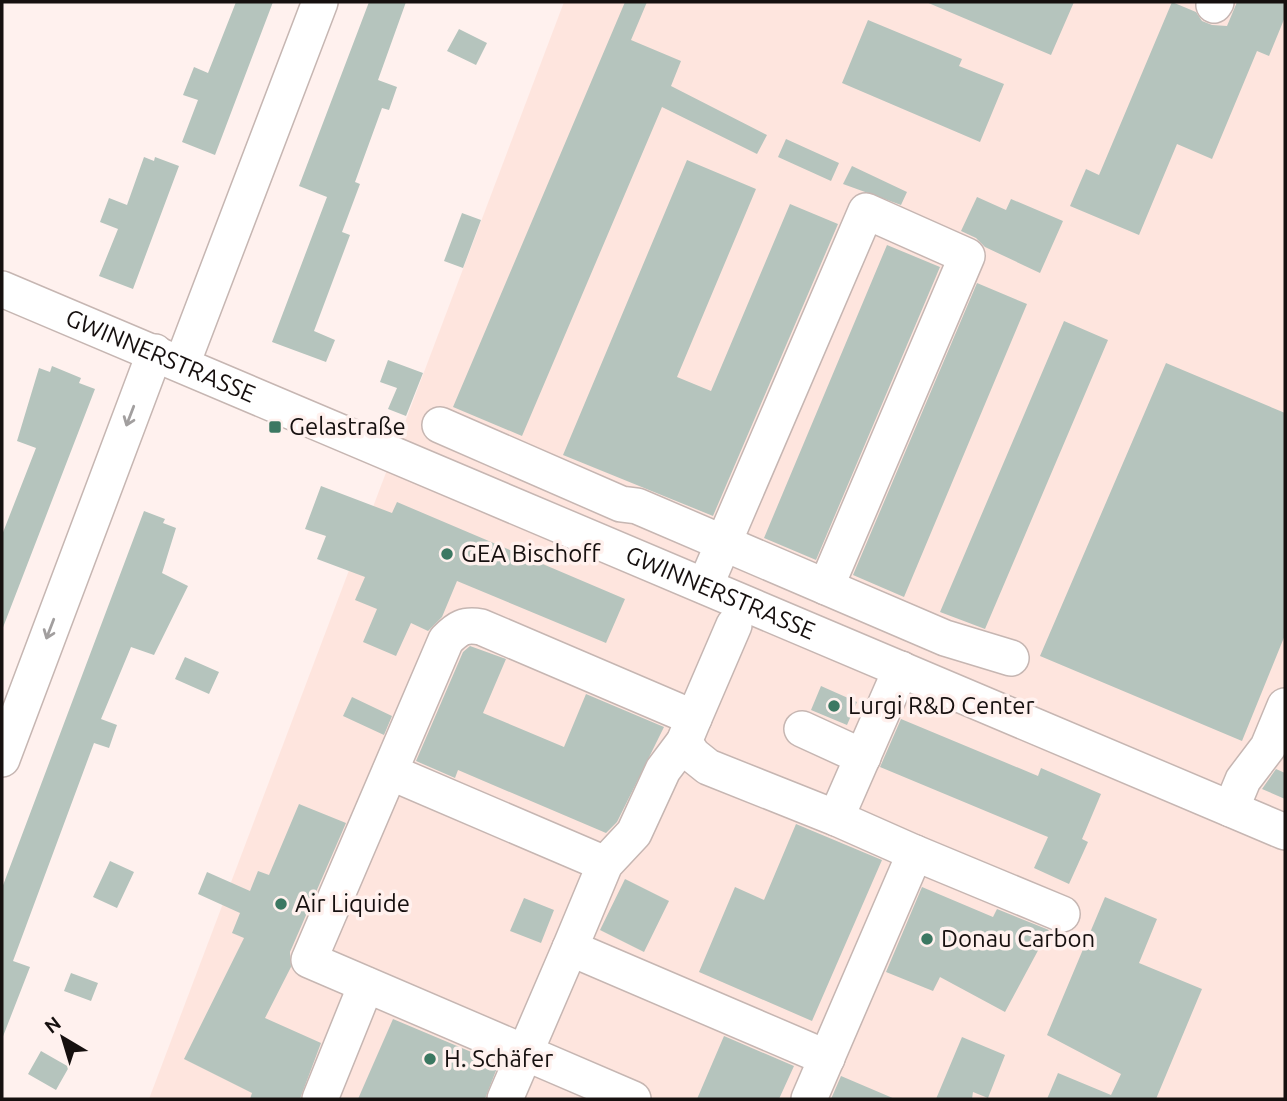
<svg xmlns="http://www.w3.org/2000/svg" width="1287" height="1101" viewBox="0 0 1287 1101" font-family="Ubuntu,sans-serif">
	<rect width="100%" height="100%" fill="#fff1ee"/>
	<path fill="#fee5de" d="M 564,2 L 1285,2 L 1285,1099 L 149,1099 Z"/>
	<path fill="#b5c4bd" d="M 236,2 L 273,2 L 215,155 L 182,142 L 198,100 L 183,95 L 194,67 L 208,73 Z
		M 369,2 L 406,2 L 378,80 L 397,87 L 389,110 L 382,108 L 355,182 L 360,184 L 342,232 L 350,235 L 314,331 L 335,340 L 326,362 L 272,342 L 327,197 L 299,186 Z
		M 625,2 L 647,2 L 631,40 L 681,61 L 671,86 L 767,135 L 757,154 L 662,107 L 522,436 L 453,407 Z
		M 926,2 L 1074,2 L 1051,55 Z
		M 1172,2 L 1196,12 L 1202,21 L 1212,25 L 1227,26 L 1237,2 L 1285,2 L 1285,17 L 1269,56 L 1257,51 L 1212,159 L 1177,144 L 1139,235 L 1070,206 L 1086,169 L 1099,175 Z
		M 868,20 L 962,59 L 959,66 L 1004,84 L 980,142 L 842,83 Z
		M 459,29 L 487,43 L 476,65 L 447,51 Z
		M 786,139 L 839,163 L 831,181 L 778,157 Z
		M 144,157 L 154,161 L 155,157 L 179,166 L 133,289 L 99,276 L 118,229 L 100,222 L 109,198 L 127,205 Z
		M 687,160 L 756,189 L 677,377 L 711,391 L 790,204 L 838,224 L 713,516 L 563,455 Z
		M 852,166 L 907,192 L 901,205 L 843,184 Z
		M 977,197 L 1006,210 L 1011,199 L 1063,221 L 1040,273 L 985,247 L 976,238 L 961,231 Z
		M 462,213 L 481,220 L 463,268 L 444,261 Z
		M 887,245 L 940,267 L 816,560 L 764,538 Z
		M 977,283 L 1027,304 L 904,597 L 853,575 Z
		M 1064,321 L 1108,340 L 985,629 L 940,612 Z
		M 388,360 L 423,373 L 406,416 L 388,409 L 397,388 L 380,382 Z
		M 1166,363 L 1285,413 L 1285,635 L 1242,741 L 1040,656 Z
		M 52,366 L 81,378 L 79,383 L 95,389 L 2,630 L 2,535 L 36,448 L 17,441 L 39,368 L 50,372 Z
		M 321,486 L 392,513 L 397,502 L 625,599 L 606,643 L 457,581 L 442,617 L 428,631 L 411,623 L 396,656 L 363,642 L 377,609 L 355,600 L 365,577 L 317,559 L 326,536 L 305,529 Z
		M 144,511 L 165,519 L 163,523 L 176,528 L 162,573 L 188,586 L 154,655 L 131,647 L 101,719 L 117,725 L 109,748 L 94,743 L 13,961 L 30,967 L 2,1039 L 2,888 Z
		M 470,646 L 506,659 L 483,713 L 564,747 L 586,694 L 664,727 L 617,822 L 606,833 L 458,770 L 455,778 L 416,761 L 463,652 Z
		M 185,657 L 219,672 L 209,694 L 175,679 Z
		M 821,686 L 857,702 L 847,725 L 811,710 Z
		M 352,697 L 392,716 L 384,735 L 343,716 Z
		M 901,719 L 1038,776 L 1041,768 L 1101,794 L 1082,839 L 1088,842 L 1069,884 L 1034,868 L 1048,837 L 880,767 Z
		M 1276,769 L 1285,773 L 1285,799 L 1262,789 Z
		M 299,804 L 346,823 L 290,952 L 291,967 L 265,1018 L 321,1043 L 300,1099 L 250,1099 L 252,1093 L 184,1059 L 244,938 L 232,933 L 240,913 L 198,894 L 207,872 L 250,891 L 258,871 L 269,875 Z
		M 796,824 L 882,860 L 812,1021 L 699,972 L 735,887 L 764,900 Z
		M 110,861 L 134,872 L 117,908 L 93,897 Z
		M 625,879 L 669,901 L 644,952 L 600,930 Z
		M 922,887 L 993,917 L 997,909 L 1049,930 L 1005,1012 L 940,977 L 933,991 L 886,972 Z
		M 1105,897 L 1157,919 L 1139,963 L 1202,989 L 1156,1099 L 1047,1099 L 1058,1073 L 1111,1095 L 1121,1074 L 1047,1035 Z
		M 524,898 L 554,910 L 541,943 L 510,931 Z
		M 71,973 L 98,983 L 91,1001 L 64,991 Z
		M 393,1019 L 488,1059 L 486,1063 L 497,1068 L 485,1099 L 358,1099 Z
		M 724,1036 L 794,1066 L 779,1099 L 697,1099 Z
		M 962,1037 L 1005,1055 L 988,1098 L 973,1092 L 972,1099 L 936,1099 Z
		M 41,1051 L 69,1067 L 56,1090 L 28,1074 Z
		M 841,1076 L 895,1099 L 831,1099 Z"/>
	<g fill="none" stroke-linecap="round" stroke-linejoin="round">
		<g stroke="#c6b6b2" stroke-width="38">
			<g id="minor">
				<path d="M 1214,5 L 1216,2"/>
				<path id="s1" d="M 2,289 L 1285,832"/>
				<path d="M 182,364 L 320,2"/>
				<path d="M 440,425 L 621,504 L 637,506 L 945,638 L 1011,658"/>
				<path d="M 705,586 L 866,211 L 967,256 L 826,587"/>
				<path d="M 694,718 L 734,625"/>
				<path d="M 802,729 L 863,757"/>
				<path d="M 684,742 L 693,755 L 708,767 L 836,818"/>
				<path d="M 2,759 L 155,352"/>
				<path d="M 390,772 L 605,864"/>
				<path d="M 1231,809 L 1243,780 L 1268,747 L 1285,706"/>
				<path d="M 915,853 L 1062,914"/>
				<path d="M 320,1099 L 366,985"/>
				<path d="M 505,1099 L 570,948"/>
				<path d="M 633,1099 L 309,960 L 446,640 C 458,628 464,624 481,627 L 694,718 L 684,742 L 663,770 L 634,833 L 605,864 L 570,948 L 827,1058"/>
				<path d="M 809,1099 L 915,853 L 836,818 L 901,669"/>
			</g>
		</g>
		<use href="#minor" stroke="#fff" stroke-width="35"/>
	</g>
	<defs><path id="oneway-shaft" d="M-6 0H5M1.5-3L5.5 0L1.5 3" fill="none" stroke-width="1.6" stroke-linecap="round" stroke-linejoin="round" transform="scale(1.75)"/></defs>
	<g stroke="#a29f9f">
		<use href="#oneway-shaft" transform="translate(130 416) rotate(111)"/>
		<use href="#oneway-shaft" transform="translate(50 629) rotate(111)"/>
	</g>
	<g fill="#3c7862" stroke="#fff1ee" stroke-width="2.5">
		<rect x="268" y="420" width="14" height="14" rx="3.5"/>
		<circle cx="447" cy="554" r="7"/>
		<circle cx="834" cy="706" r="7"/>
		<circle cx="281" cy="904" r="7"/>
		<circle cx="927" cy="939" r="7"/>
		<circle cx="430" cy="1059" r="7"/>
	</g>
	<g text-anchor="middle" stroke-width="7" stroke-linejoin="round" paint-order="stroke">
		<g font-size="24" fill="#16100f" stroke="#fff1ee">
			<text dy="8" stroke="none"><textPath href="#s1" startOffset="172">GWINNERSTRASSE</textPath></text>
			<text dy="8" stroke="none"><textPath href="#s1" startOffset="780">GWINNERSTRASSE</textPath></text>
		</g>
		<g font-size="24" fill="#16100f" stroke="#fff1ee" text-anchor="start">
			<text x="289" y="435">Gelastraße</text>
			<text x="461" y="562">GEA Bischoff</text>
			<text x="848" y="714">Lurgi R&amp;D Center</text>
			<text x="295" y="912">Air Liquide</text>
			<text x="941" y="947">Donau Carbon</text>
			<text x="444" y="1067">H. Schäfer</text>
		</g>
	</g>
	<rect width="1287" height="1101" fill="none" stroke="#16100f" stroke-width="7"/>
	<g transform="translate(63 1038) rotate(322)" stroke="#fff1ee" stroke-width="5" paint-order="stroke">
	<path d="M0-5L12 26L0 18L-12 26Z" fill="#16100f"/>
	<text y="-10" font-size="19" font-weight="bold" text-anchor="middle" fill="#16100f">N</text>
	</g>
</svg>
